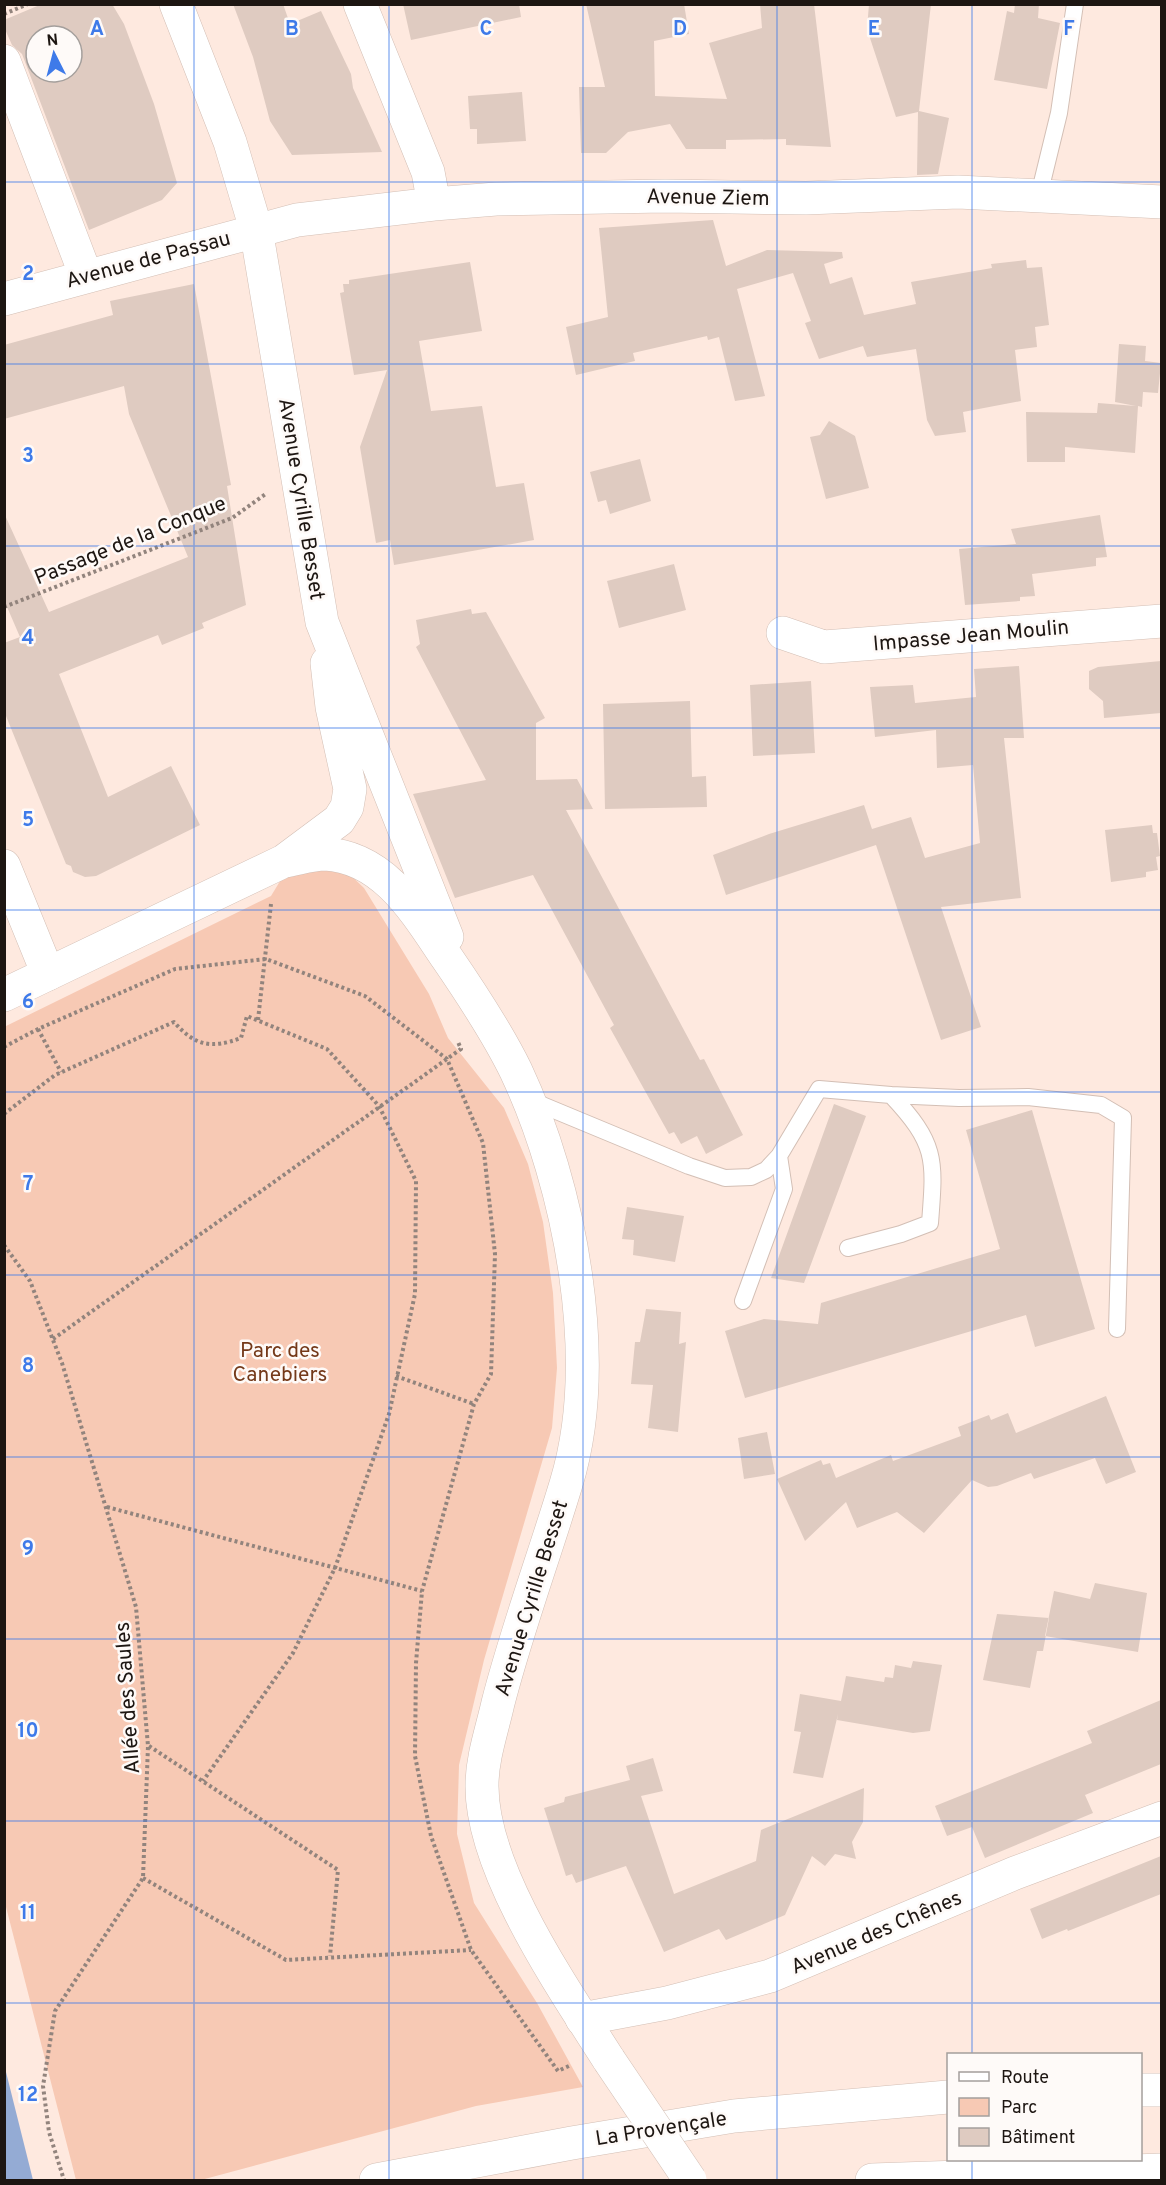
<svg xmlns="http://www.w3.org/2000/svg" width="1166" height="2185" viewBox="0 0 1166 2185" font-family="Overpass,sans-serif">
	<rect width="100%" height="100%" fill="#fee9df"/>
	<path fill="#f7c9b4" d="M 344,869 L 364,888 L 429,994 L 448,1038 L 504,1108 L 528,1164 L 543,1222 L 553,1293 L 557,1368 L 552,1428 L 484,1660 L 459,1765 L 457,1834 L 474,1903 L 537,2003 L 583,2087 L 476,2106 L 201,2180 L 76,2180 L 5,1903 L 4,1027 L 271,896 L 285,873 Z"/>
	<path fill="#94abd4" d="M 4,2068 L 5,2068 L 33,2180 L 5,2180 Z"/>
	<path fill="#dfcbc1" fill-rule="evenodd" d="M 42,4 L 112,4 L 124,24 L 154,104 L 177,183 L 162,200 L 89,230 L 22,54 L 12,45 L 4,27 L 4,20 ZM 36,36 L 72,36 L 72,72 L 36,72 Z
		M 233,4 L 283,4 L 290,24 L 321,11 L 351,74 L 353,88 L 382,152 L 292,155 L 270,121 L 253,57 Z
		M 403,4 L 519,4 L 521,17 L 411,40 Z
		M 586,4 L 684,4 L 689,34 L 654,41 L 655,96 L 727,99 L 709,43 L 762,28 L 760,4 L 814,4 L 831,147 L 786,145 L 786,139 L 726,140 L 726,149 L 686,149 L 670,124 L 628,132 L 606,153 L 581,153 L 579,87 L 605,87 Z
		M 869,4 L 931,4 L 919,111 L 949,118 L 938,174 L 917,175 L 918,112 L 896,117 L 867,29 Z
		M 1015,4 L 1039,4 L 1038,18 L 1060,23 L 1047,89 L 994,80 L 1007,11 L 1014,13 Z
		M 522,92 L 526,141 L 477,144 L 477,129 L 470,129 L 468,96 Z
		M 713,220 L 726,266 L 767,250 L 842,252 L 843,258 L 824,264 L 830,284 L 852,277 L 864,315 L 916,304 L 911,282 L 992,268 L 991,264 L 1026,260 L 1027,268 L 1042,267 L 1049,325 L 1035,327 L 1037,347 L 1015,350 L 1021,401 L 963,412 L 966,432 L 935,436 L 927,420 L 916,349 L 867,357 L 863,346 L 819,359 L 805,323 L 811,321 L 793,273 L 737,289 L 765,396 L 735,401 L 719,337 L 708,340 L 707,336 L 633,353 L 635,361 L 576,375 L 566,327 L 608,317 L 599,228 Z
		M 470,262 L 482,331 L 419,341 L 431,411 L 482,406 L 496,487 L 524,483 L 534,540 L 394,565 L 390,540 L 376,543 L 360,447 L 387,370 L 354,375 L 340,293 L 344,292 L 343,284 L 349,284 L 349,280 Z
		M 194,284 L 231,485 L 227,486 L 246,605 L 202,623 L 204,628 L 162,645 L 158,635 L 59,674 L 108,797 L 171,766 L 200,825 L 96,876 L 85,877 L 73,872 L 71,866 L 66,864 L 4,711 L 4,643 L 20,637 L 4,600 L 4,513 L 49,612 L 188,557 L 129,414 L 124,386 L 4,419 L 4,345 L 113,315 L 110,301 Z
		M 1119,344 L 1146,346 L 1145,361 L 1161,363 L 1158,393 L 1143,392 L 1142,407 L 1138,406 L 1135,453 L 1065,447 L 1065,462 L 1027,462 L 1026,412 L 1097,413 L 1098,403 L 1136,406 L 1115,402 Z
		M 829,421 L 855,436 L 869,488 L 826,499 L 810,437 L 820,435 Z
		M 640,459 L 651,501 L 610,514 L 606,500 L 598,502 L 590,472 Z
		M 1100,515 L 1107,557 L 1096,558 L 1096,566 L 1032,574 L 1035,596 L 1020,597 L 1020,601 L 965,605 L 959,549 L 1016,544 L 1011,529 Z
		M 674,564 L 686,610 L 619,628 L 607,581 Z
		M 471,609 L 472,614 L 486,612 L 545,718 L 536,723 L 536,780 L 577,779 L 593,809 L 566,810 L 700,1060 L 704,1059 L 743,1135 L 706,1154 L 697,1136 L 681,1144 L 674,1132 L 669,1134 L 610,1028 L 614,1025 L 533,875 L 455,898 L 413,794 L 486,780 L 416,647 L 420,644 L 416,620 Z
		M 1161,661 L 1161,713 L 1104,718 L 1103,701 L 1089,689 L 1089,671 L 1098,667 Z
		M 1019,666 L 1024,738 L 1004,738 L 1021,898 L 941,907 L 981,1027 L 941,1040 L 876,845 L 726,895 L 713,855 L 769,834 L 864,805 L 872,829 L 911,817 L 925,858 L 980,843 L 973,765 L 937,768 L 936,730 L 875,737 L 870,687 L 913,685 L 915,703 L 976,697 L 974,669 Z
		M 811,681 L 815,753 L 753,756 L 750,685 Z
		M 690,701 L 692,777 L 706,776 L 707,807 L 605,809 L 603,704 Z
		M 1152,825 L 1153,833 L 1157,833 L 1160,856 L 1156,857 L 1158,870 L 1146,872 L 1146,877 L 1111,882 L 1105,830 Z
		M 834,1104 L 866,1116 L 804,1283 L 771,1278 Z
		M 1032,1110 L 1095,1329 L 1035,1347 L 1026,1315 L 745,1398 L 725,1331 L 764,1319 L 818,1324 L 821,1303 L 1000,1249 L 966,1130 Z
		M 627,1207 L 684,1216 L 675,1262 L 633,1255 L 634,1240 L 622,1239 Z
		M 646,1309 L 681,1312 L 679,1344 L 686,1342 L 678,1432 L 648,1428 L 653,1385 L 631,1384 L 635,1342 L 640,1342 Z
		M 1106,1396 L 1136,1472 L 1106,1484 L 1095,1458 L 1034,1479 L 1031,1473 L 997,1486 L 988,1487 L 972,1480 L 924,1533 L 897,1512 L 857,1528 L 846,1502 L 805,1541 L 777,1479 L 821,1460 L 823,1465 L 830,1463 L 836,1478 L 891,1455 L 893,1461 L 961,1436 L 958,1427 L 989,1415 L 991,1420 L 1008,1413 L 1016,1433 Z
		M 767,1432 L 775,1474 L 744,1479 L 738,1438 Z
		M 1095,1583 L 1147,1593 L 1138,1652 L 1045,1636 L 1054,1591 L 1090,1599 Z
		M 997,1614 L 1049,1618 L 1043,1651 L 1037,1651 L 1030,1688 L 983,1680 Z
		M 913,1661 L 942,1665 L 930,1731 L 913,1733 L 837,1720 L 838,1714 L 823,1778 L 793,1773 L 801,1732 L 794,1731 L 800,1694 L 841,1701 L 846,1676 L 884,1682 L 885,1677 L 893,1678 L 895,1665 L 911,1668 Z
		M 1161,1700 L 1161,1764 L 1085,1795 L 1093,1813 L 985,1858 L 972,1827 L 947,1836 L 935,1806 L 1092,1743 L 1087,1731 Z
		M 653,1758 L 663,1791 L 641,1796 L 674,1894 L 756,1861 L 761,1830 L 864,1788 L 863,1822 L 852,1842 L 856,1859 L 835,1854 L 825,1866 L 812,1856 L 785,1915 L 726,1940 L 719,1929 L 664,1952 L 626,1866 L 576,1883 L 572,1874 L 566,1876 L 544,1808 L 564,1802 L 565,1797 L 630,1780 L 626,1766 Z
		M 1161,1856 L 1161,1894 L 1068,1931 L 1067,1929 L 1042,1939 L 1030,1909 Z"/>
	<g fill="none" stroke-linecap="round" stroke-linejoin="round">
		<g stroke="#d3bfb5" stroke-width="18">
			<path id="service" d="M 1039,195 L 1059,113 L 1075,4
				M 891,1095 L 959,1098 L 1028,1097 L 1101,1105 L 1123,1118 L 1117,1329
				M 530,1100 L 689,1166 L 725,1178 L 751,1177 L 766,1170 L 779,1156 L 819,1089 L 891,1095 C 937,1144 935,1159 930,1223 L 901,1234 L 848,1248
				M 743,1301 L 784,1189 L 779,1156"/>
		</g>
		<g stroke="#d3bfb5" stroke-width="34">
			<path id="minor" d="M 360,4 L 428,172 L 434,204
				M 4,61 L 86,276
				M 4,299 L 297,220 L 434,204 L 496,199 L 665,196 L 806,198 L 958,192 L 1162,202
				M 783,633 L 824,647 L 1162,621
				M 4,866 L 48,974
				M 582,2019 L 667,2003 L 770,1976 L 1015,1873 L 1162,1818"/>
		</g>
		<g stroke="#d3bfb5" stroke-width="34">
			<path id="secondary" d="M 176,4 L 230,142 L 256,229 L 322,622 L 447,937
				M 284,861 C 297,859 312,854 325,854 C 385,857 417,914 447,958 C 471,993 497,1032 516,1071 C 570,1186 604,1360 566,1484 C 544,1557 517,1629 498,1703 C 492,1730 482,1758 482,1785 C 481,1870 564,1989 609,2060
				M 4,995 L 284,861 L 339,820 L 347,807 L 350,789 L 332,707 L 327,663"/>
		</g>
		<g stroke="#d3bfb5" stroke-width="34">
			<path id="motorway" d="M 1140,2090 L 1162,2090
				M 376,2180 L 572,2143 L 734,2116 L 948,2097
				M 872,2180 L 1162,2170"/>
		</g>
		<path stroke="#92847d" stroke-width="4" stroke-dasharray="3 3" stroke-linecap="butt" d="M 4,14 L 28,4
			M 4,607 L 232,518 L 267,493
			M 258,1020 L 271,904
			M 38,1029 L 61,1072
			M 4,1047 L 38,1029 L 175,969 L 266,959 L 365,996 L 447,1059 L 483,1143 L 495,1254 L 491,1374 L 474,1404 L 422,1591 L 416,1663 L 415,1756 L 431,1836 L 471,1950 L 558,2071 L 571,2065
			M 4,1114 L 55,1075 L 174,1022 C 195,1046 211,1049 241,1038 L 247,1016 L 327,1049 L 379,1106 L 416,1181 L 415,1294 L 389,1414 L 335,1568 L 293,1653 L 203,1781
			M 4,1245 L 30,1281 L 62,1363 L 136,1607 L 148,1746 L 143,1878 L 55,2011 L 43,2086 L 49,2132 L 64,2180
			M 53,1339 L 447,1059 L 461,1049 L 458,1042
			M 396,1376 L 474,1404
			M 107,1507 L 422,1591
			M 149,1746 L 338,1870 L 330,1956
			M 143,1878 L 286,1960 L 471,1950"/>
		<use href="#service" stroke="#fff" stroke-width="16"/>
		<use href="#minor" stroke="#fff" stroke-width="33"/>
		<use href="#secondary" stroke="#fff" stroke-width="33"/>
		<use href="#motorway" stroke="#fff" stroke-width="33"/>
		<g stroke="#d3bfb5" stroke-width="34" stroke-linecap="butt">
			<path id="secondary-bridge" d="M 609,2060 L 690,2180"/>
		</g>
		<use href="#secondary-bridge" stroke="#fff" stroke-width="33"/>
	</g>
	<path fill="none" stroke="#3e7ae9" stroke-width="1.5" stroke-opacity="0.55" d="M 194,4 L 194,2180M 389,4 L 389,2180M 583,4 L 583,2180M 777,4 L 777,2180M 972,4 L 972,2054M 4,182 L 1162,182M 4,364 L 1162,364M 4,546 L 1162,546M 4,728 L 1162,728M 4,910 L 1162,910M 4,1092 L 1162,1092M 4,1275 L 1162,1275M 4,1457 L 1162,1457M 4,1639 L 1162,1639M 4,1821 L 1162,1821M 4,2003 L 1162,2003M 972,2160 L 972,2180"/>
	<g text-anchor="middle" stroke-width="5" stroke-linejoin="round" paint-order="stroke">
		<g font-size="21" fill="#1d1612" stroke="#fefaf8">
			<text transform="translate(708 197) rotate(1)" y="7">Avenue Ziem</text>
			<text transform="translate(148 259) rotate(-15)" y="7">Avenue de Passau</text>
			<text transform="translate(302 499) rotate(81)" y="7">Avenue Cyrille Besset</text>
			<text transform="translate(130 540) rotate(-22)" y="7">Passage de la Conque</text>
			<text transform="translate(971 635) rotate(-5)" y="7">Impasse Jean Moulin</text>
			<text transform="translate(531 1598) rotate(-73)" y="7">Avenue Cyrille Besset</text>
			<text transform="translate(127 1698) rotate(-94)" y="7">Allée des Saules</text>
			<text transform="translate(876 1932) rotate(-23)" y="7">Avenue des Chênes</text>
			<text transform="translate(661 2128) rotate(-9)" y="7">La Provençale</text>
		</g>
		<g font-size="21" fill="#743919" stroke="#fefaf8">
			<text x="280" y="1357">Parc des<tspan x="280" dy="24">Canebiers</tspan></text>
		</g>
	</g>
	<g font-size="20" text-anchor="middle" font-weight="bold" fill="#3e7ae9" stroke="#fefaf8" stroke-width="5" stroke-linejoin="round" paint-order="stroke">
		<text x="97" y="35">A</text>
		<text x="292" y="35">B</text>
		<text x="486" y="35">C</text>
		<text x="680" y="35">D</text>
		<text x="874" y="35">E</text>
		<text x="1069" y="35">F</text>
		<text x="28" y="280">2</text>
		<text x="28" y="462">3</text>
		<text x="28" y="644">4</text>
		<text x="28" y="826">5</text>
		<text x="28" y="1008">6</text>
		<text x="28" y="1190">7</text>
		<text x="28" y="1372">8</text>
		<text x="28" y="1555">9</text>
		<text x="28" y="1737">10</text>
		<text x="28" y="1919">11</text>
		<text x="28" y="2101">12</text>
	</g>
	<rect width="1166" height="2185" fill="none" stroke="#1d1612" stroke-width="12"/>
	<rect x="947" y="2053" width="195" height="108" fill="#fefaf8" stroke="#a49f9c" stroke-width="1.5"/>
	<rect x="959" y="2072" width="30" height="9" fill="#ffffff" stroke="#a49f9c" stroke-width="1.5"/>
	<text x="1001" y="2083" font-size="18" fill="#1d1612">Route</text>
	<rect x="959" y="2098" width="30" height="18" fill="#f7c9b4" stroke="#a49f9c" stroke-width="1.5"/>
	<text x="1001" y="2113" font-size="18" fill="#1d1612">Parc</text>
	<rect x="959" y="2128" width="30" height="18" fill="#dfcbc1" stroke="#a49f9c" stroke-width="1.5"/>
	<text x="1001" y="2143" font-size="18" fill="#1d1612">Bâtiment</text>
	<g transform="translate(54 54) rotate(354)"><circle r="28" fill="#fefaf8" stroke="#a49f9c" stroke-width="1.5"/>
	<path d="M0-4.5L10 22L0 15L-10 22Z" fill="#3e7ae9"/>
	<text y="-9" font-size="16" font-weight="bold" text-anchor="middle" fill="#1d1612">N</text>
	</g>
</svg>
